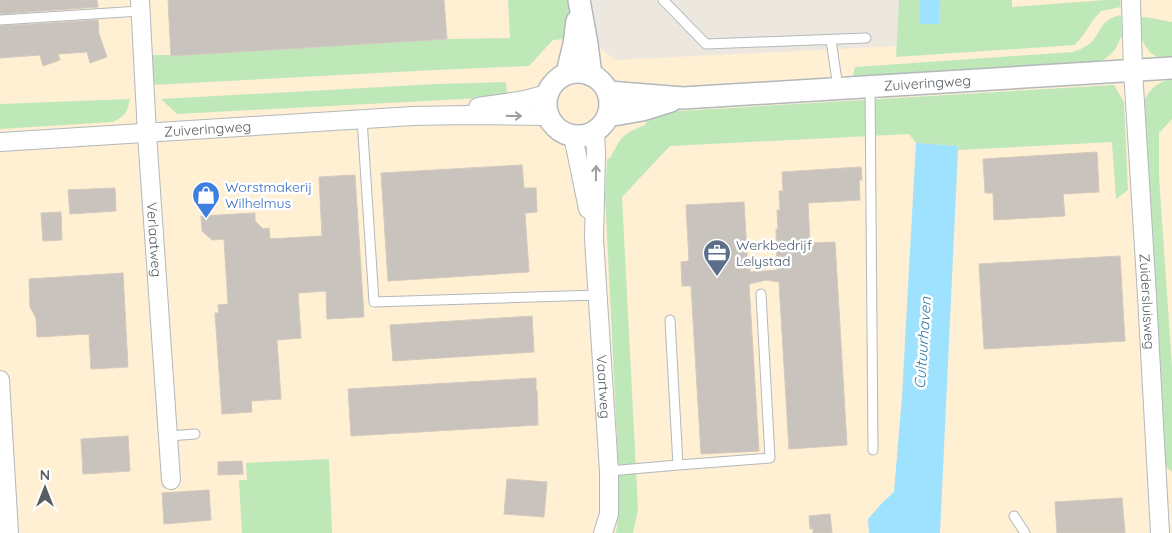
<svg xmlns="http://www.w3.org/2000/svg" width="1172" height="533" viewBox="0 0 1172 533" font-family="Quicksand,sans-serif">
	<rect width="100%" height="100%" fill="#ede8df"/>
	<path fill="#ffefd3" d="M 0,0 L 563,0 L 564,19 L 615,60 L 956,43 L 969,0 L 1172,0 L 1172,533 L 0,533 Z"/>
	<path fill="#bfe8b9" d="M 508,0 L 568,0 L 569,15 L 565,39 L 553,40 L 529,66 L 436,70 L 152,85 L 150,55 L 171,55 L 172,56 L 447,39 L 510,38 Z
		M 899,0 L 920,0 L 919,24 L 939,24 L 940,0 L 1012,0 L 1012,7 L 1105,0 L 1120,0 L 1121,7 L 1101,11 L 1093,20 L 1084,34 L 1075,45 L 896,57 Z
		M 1121,15 L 1122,35 L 1115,50 L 1105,59 L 1097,62 L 1036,66 L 853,76 L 855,67 L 1073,52 C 1077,50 1084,48 1088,45 C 1103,34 1097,20 1121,15 Z
		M 1139,17 C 1150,17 1161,20 1172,22 L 1172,60 C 1168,60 1163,60 1160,58 C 1142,51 1139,33 1139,17 Z
		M 1172,79 L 1172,119 L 1159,133 L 1159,176 L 1172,368 L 1172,472 L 1161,462 L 1143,102 C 1150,89 1157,82 1172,79 Z
		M 506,82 L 507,96 L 483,98 L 177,114 L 161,99 L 436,84 Z
		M 1114,85 L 1124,102 L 1128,190 L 1116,199 L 1112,142 L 958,150 L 957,146 L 916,143 L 909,134 L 670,146 L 622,197 L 638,509 L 633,533 L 615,533 L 617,528 L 619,479 L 605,194 L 607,159 L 610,158 C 622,136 621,135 645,125 L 649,115 L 663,112 Z
		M 130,99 C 127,113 125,117 112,122 L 0,129 L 0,104 Z
		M 329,459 L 332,533 L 242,533 L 239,480 L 247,480 L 246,463 Z"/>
	<path fill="#9ee2ff" d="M 920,0 L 940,0 L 939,24 L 919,24 Z
		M 916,143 L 957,146 L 958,150 L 940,533 L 869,533 L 868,519 L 883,502 L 894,492 L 902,396 Z"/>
	<path fill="#c8c3bd" stroke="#d3c9bd" d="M 0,0 L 97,0 L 98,7 L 0,14 Z
		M 168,0 L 444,0 L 447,39 L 171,56 Z
		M 98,20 L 99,34 L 107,57 L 90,63 L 87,52 L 58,54 L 60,60 L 43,66 L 40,55 L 0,58 L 0,26 Z
		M 1097,152 L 1099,192 L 1063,194 L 1065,216 L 994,220 L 993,193 L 985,193 L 983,159 Z
		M 522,165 L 524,188 L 536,188 L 537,212 L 525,213 L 529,272 L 388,281 L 381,173 Z
		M 861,167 L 862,180 L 859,180 L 860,200 L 808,203 L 810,243 L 835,242 L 847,445 L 789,449 L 779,282 L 766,280 L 749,284 L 759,451 L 701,454 L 691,286 L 682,286 L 681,262 L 689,261 L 686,205 L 744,202 L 748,269 L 750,269 L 750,272 L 777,270 L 776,229 L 778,229 L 777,210 L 780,210 L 779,191 L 783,191 L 782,172 Z
		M 355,175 L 364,317 L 327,319 L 326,291 L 298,293 L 301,338 L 277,340 L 281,399 L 251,401 L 252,412 L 222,414 L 215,313 L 219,313 L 218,305 L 228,304 L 224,239 L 212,240 L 202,231 L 201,216 L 255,213 L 255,221 L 263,229 L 269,228 L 270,239 L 322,236 L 319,177 Z
		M 115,188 L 116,211 L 70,214 L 68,190 Z
		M 61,212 L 62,240 L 43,241 L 41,213 Z
		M 1120,256 L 1125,341 L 984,349 L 979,264 Z
		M 123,273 L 128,367 L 91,369 L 89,334 L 37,337 L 36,318 L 30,307 L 29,279 Z
		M 532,316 L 534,352 L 393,361 L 390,325 Z
		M 536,378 L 536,391 L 537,390 L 538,425 L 351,436 L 348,389 Z
		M 128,436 L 130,471 L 83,474 L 81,439 Z
		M 242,461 L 243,474 L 218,475 L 218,462 Z
		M 507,479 L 547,482 L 544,517 L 504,514 Z
		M 209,490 L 211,520 L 164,524 L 162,493 Z
		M 1122,498 L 1125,533 L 1057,533 L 1055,502 Z
		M 830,514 L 832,533 L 813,533 L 813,528 L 810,529 L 809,516 Z"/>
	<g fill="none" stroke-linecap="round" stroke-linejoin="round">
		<g stroke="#b3b8bc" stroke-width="11">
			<path id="service" d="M 663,0 L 706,44 L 866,38
				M 0,20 L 140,11
				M 831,40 L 838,88
				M 870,86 L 873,450
				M 362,119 L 374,302 L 598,295
				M 169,436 L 195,434
				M 678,465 L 770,458 L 761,294
				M 609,471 L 678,465 L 670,320
				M 1014,516 L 1025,533"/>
		</g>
		<g stroke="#b3b8bc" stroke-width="20">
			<g id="minor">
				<path id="s1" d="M 140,0 L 147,134 L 171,480"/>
				<path id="s2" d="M 1131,0 L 1133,70 L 1147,296 L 1160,533"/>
				<path d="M 478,107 L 525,100 L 547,94"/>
				<path id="s3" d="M 595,132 L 596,154 L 594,239 L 609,471 L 609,514 L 603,533"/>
				<path d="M 573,136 L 588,209"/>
				<path id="s4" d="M 0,142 L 413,116 L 469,115 L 548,116"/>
				<path d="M 0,380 L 9,533"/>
			</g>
		</g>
		<g stroke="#b3b8bc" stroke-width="24">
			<g id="tertiary">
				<path d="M 579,0 L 587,44 L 591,75"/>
				<circle cx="578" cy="104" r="32"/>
				<path d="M 567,73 L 574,44 L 577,21"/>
				<path id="s5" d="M 608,92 L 683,98 L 1172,68"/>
				<path d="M 608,116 L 642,110 L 671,101"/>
			</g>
		</g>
		<use href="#service" stroke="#fff" stroke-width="9"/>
		<use href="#minor" stroke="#fff" stroke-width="18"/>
		<use href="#tertiary" stroke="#fff" stroke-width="21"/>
	</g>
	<defs><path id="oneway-shaft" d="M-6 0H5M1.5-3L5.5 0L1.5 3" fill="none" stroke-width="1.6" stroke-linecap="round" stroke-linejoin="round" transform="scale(1.25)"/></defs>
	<g stroke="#9b9ea1">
		<use href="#oneway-shaft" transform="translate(514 116) rotate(1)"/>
		<use href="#oneway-shaft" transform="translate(596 173) rotate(-89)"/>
	</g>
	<defs>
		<g id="shop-pin" transform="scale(1.4375)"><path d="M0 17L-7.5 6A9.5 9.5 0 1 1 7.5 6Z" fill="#3f7fe0" stroke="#fff"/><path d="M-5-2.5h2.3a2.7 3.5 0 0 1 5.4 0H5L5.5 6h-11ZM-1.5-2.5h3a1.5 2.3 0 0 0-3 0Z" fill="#fff"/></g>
		<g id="office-pin" transform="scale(1.4375)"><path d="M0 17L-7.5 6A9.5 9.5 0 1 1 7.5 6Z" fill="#5c6f8a" stroke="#fff"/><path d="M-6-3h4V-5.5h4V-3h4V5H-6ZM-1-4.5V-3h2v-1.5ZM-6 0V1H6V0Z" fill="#fff"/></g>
	</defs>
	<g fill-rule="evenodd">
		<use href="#shop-pin" x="206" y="195"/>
		<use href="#office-pin" x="717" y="253"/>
	</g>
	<g text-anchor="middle" stroke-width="5" stroke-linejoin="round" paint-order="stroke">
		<g font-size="14" fill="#585e62" stroke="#fff">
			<text dy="5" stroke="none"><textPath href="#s5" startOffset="320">Zuiveringweg</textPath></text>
			<text dy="5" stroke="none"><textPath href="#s4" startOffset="208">Zuiveringweg</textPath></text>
			<text dy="5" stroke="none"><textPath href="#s1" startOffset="240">Verlaatweg</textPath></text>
			<text dy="5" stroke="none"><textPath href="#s2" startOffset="302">Zuidersluisweg</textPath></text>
			<text dy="5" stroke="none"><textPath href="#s3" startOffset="255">Vaartweg</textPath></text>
		</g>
		<g font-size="14" fill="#366cbe" stroke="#fff" text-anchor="start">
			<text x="225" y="192">Worstmakerij<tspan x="225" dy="16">Wilhelmus</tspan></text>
		</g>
		<g font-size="14" fill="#4e5e75" stroke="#fff" text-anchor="start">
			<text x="736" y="250">Werkbedrijf<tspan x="736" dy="16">Lelystad</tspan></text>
		</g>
		<g font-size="15" font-style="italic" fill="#2e7aa7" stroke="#fff">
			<text transform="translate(923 343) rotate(-86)" y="5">Cultuurhaven</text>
		</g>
	</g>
	<g transform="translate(45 488)" stroke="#ffffff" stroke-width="4" paint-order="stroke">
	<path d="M0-4L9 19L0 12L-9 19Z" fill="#585e62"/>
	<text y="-8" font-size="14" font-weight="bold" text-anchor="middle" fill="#585e62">N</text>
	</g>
</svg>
